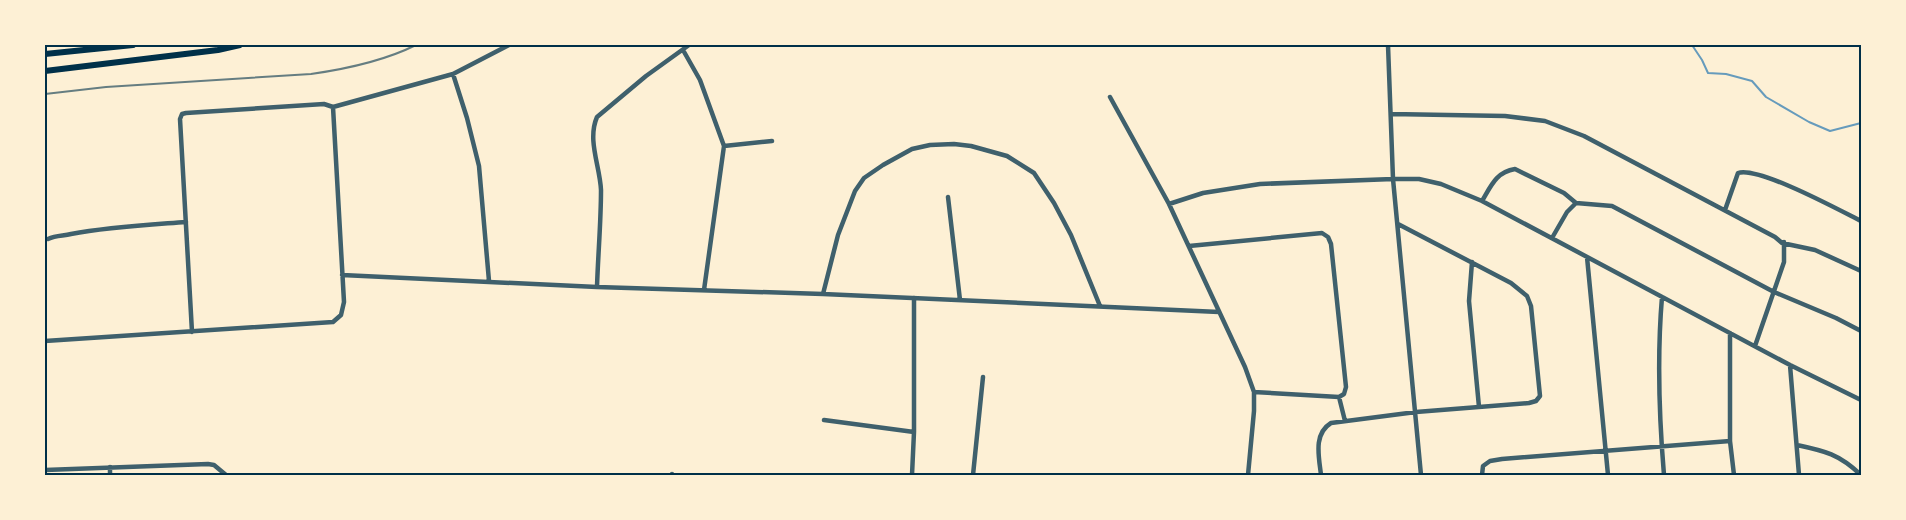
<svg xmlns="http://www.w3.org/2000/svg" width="1906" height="520" viewBox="0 0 1906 520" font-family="'Alegreya Sans',sans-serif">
	<rect width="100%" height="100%" fill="#fdf0d5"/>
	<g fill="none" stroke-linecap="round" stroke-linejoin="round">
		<path stroke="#669bbc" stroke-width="2" d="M 1682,45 L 1687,45
			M 1692,45 L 1702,60 L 1708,73 L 1726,74 L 1752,81 L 1766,97 L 1809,122 L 1830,131 L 1861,123"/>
		<path stroke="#3f606c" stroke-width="4.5" d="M 1388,45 L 1393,179 L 1421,475
			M 683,50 L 700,80 L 724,146 L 704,290
			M 453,74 L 467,118 L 479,166 L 489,281
			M 1110,97 L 1169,204 L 1245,367 L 1254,392 L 1254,411 L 1248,475
			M 1391,114 L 1505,116 L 1545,121 L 1584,136 L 1775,237 L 1782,243 L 1815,250 L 1861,271
			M 724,146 L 772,141
			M 948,197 L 960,300
			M 1482,201 C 1491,186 1496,172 1515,169 L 1564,193 L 1576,203 L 1612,206 L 1774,292 L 1836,318 L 1861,331
			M 1169,204 L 1203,193 L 1260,184 L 1393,179 L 1419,179 L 1441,184 L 1482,201 L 1790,365 L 1861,400
			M 1725,210 L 1738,173 C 1758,166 1839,210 1861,221
			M 1552,238 L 1567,212 L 1576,203
			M 48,239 C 56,235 63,236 71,234 C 109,227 147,225 186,222
			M 1189,246 L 1322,233 L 1328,237 L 1331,244 L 1346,387 L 1344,394 L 1339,397 L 1254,392
			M 1587,257 L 1608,475
			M 1472,262 L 1469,301 L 1479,407
			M 342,275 L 597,287 L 823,294 L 1219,312
			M 597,287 C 598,255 601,222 601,190 C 600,166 587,140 597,117 L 646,76 L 689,45
			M 823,294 L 838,235 L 855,191 L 864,178 L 883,165 L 912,149 L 930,145 L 954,144 L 971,146 L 1007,156 L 1034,173 L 1054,203 L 1071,235 L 1100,306
			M 1662,297 C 1657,356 1659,416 1664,475
			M 192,332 L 180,119 L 182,114 L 186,113 L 324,104 L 333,107 L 453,74 L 509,45
			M 1730,333 L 1730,441 L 1734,475
			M 45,341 L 333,322 L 341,315 L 344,302 L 333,107
			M 1755,346 L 1784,262 L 1784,242
			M 1790,365 L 1799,475
			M 1339,397 L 1345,421
			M 824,420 L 914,432
			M 1797,445 C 1825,451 1839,454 1861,475
			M 110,467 L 110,475
			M 45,470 L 208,464 L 214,465 L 226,475
			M 672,475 L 672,474
			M 912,475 L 914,432 L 914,298
			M 973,475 L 983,377
			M 1321,475 C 1319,457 1313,434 1331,423 L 1416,412 L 1529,403 L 1536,401 L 1540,396 L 1531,306 L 1527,296 L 1511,283 L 1398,224
			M 1482,475 L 1483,466 L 1490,461 L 1502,459 L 1730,441"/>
		<path stroke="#003049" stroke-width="6" d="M 45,54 L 133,45
			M 45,71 L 218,50 L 240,45"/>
		<path stroke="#657d81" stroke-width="2" d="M 45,94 L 106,87 L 311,74 C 346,69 384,61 416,45"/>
	</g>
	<rect width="1906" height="520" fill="none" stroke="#fdf0d5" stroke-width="92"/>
	<rect x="46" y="46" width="1814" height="428" fill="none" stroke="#003049" stroke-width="2"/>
</svg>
